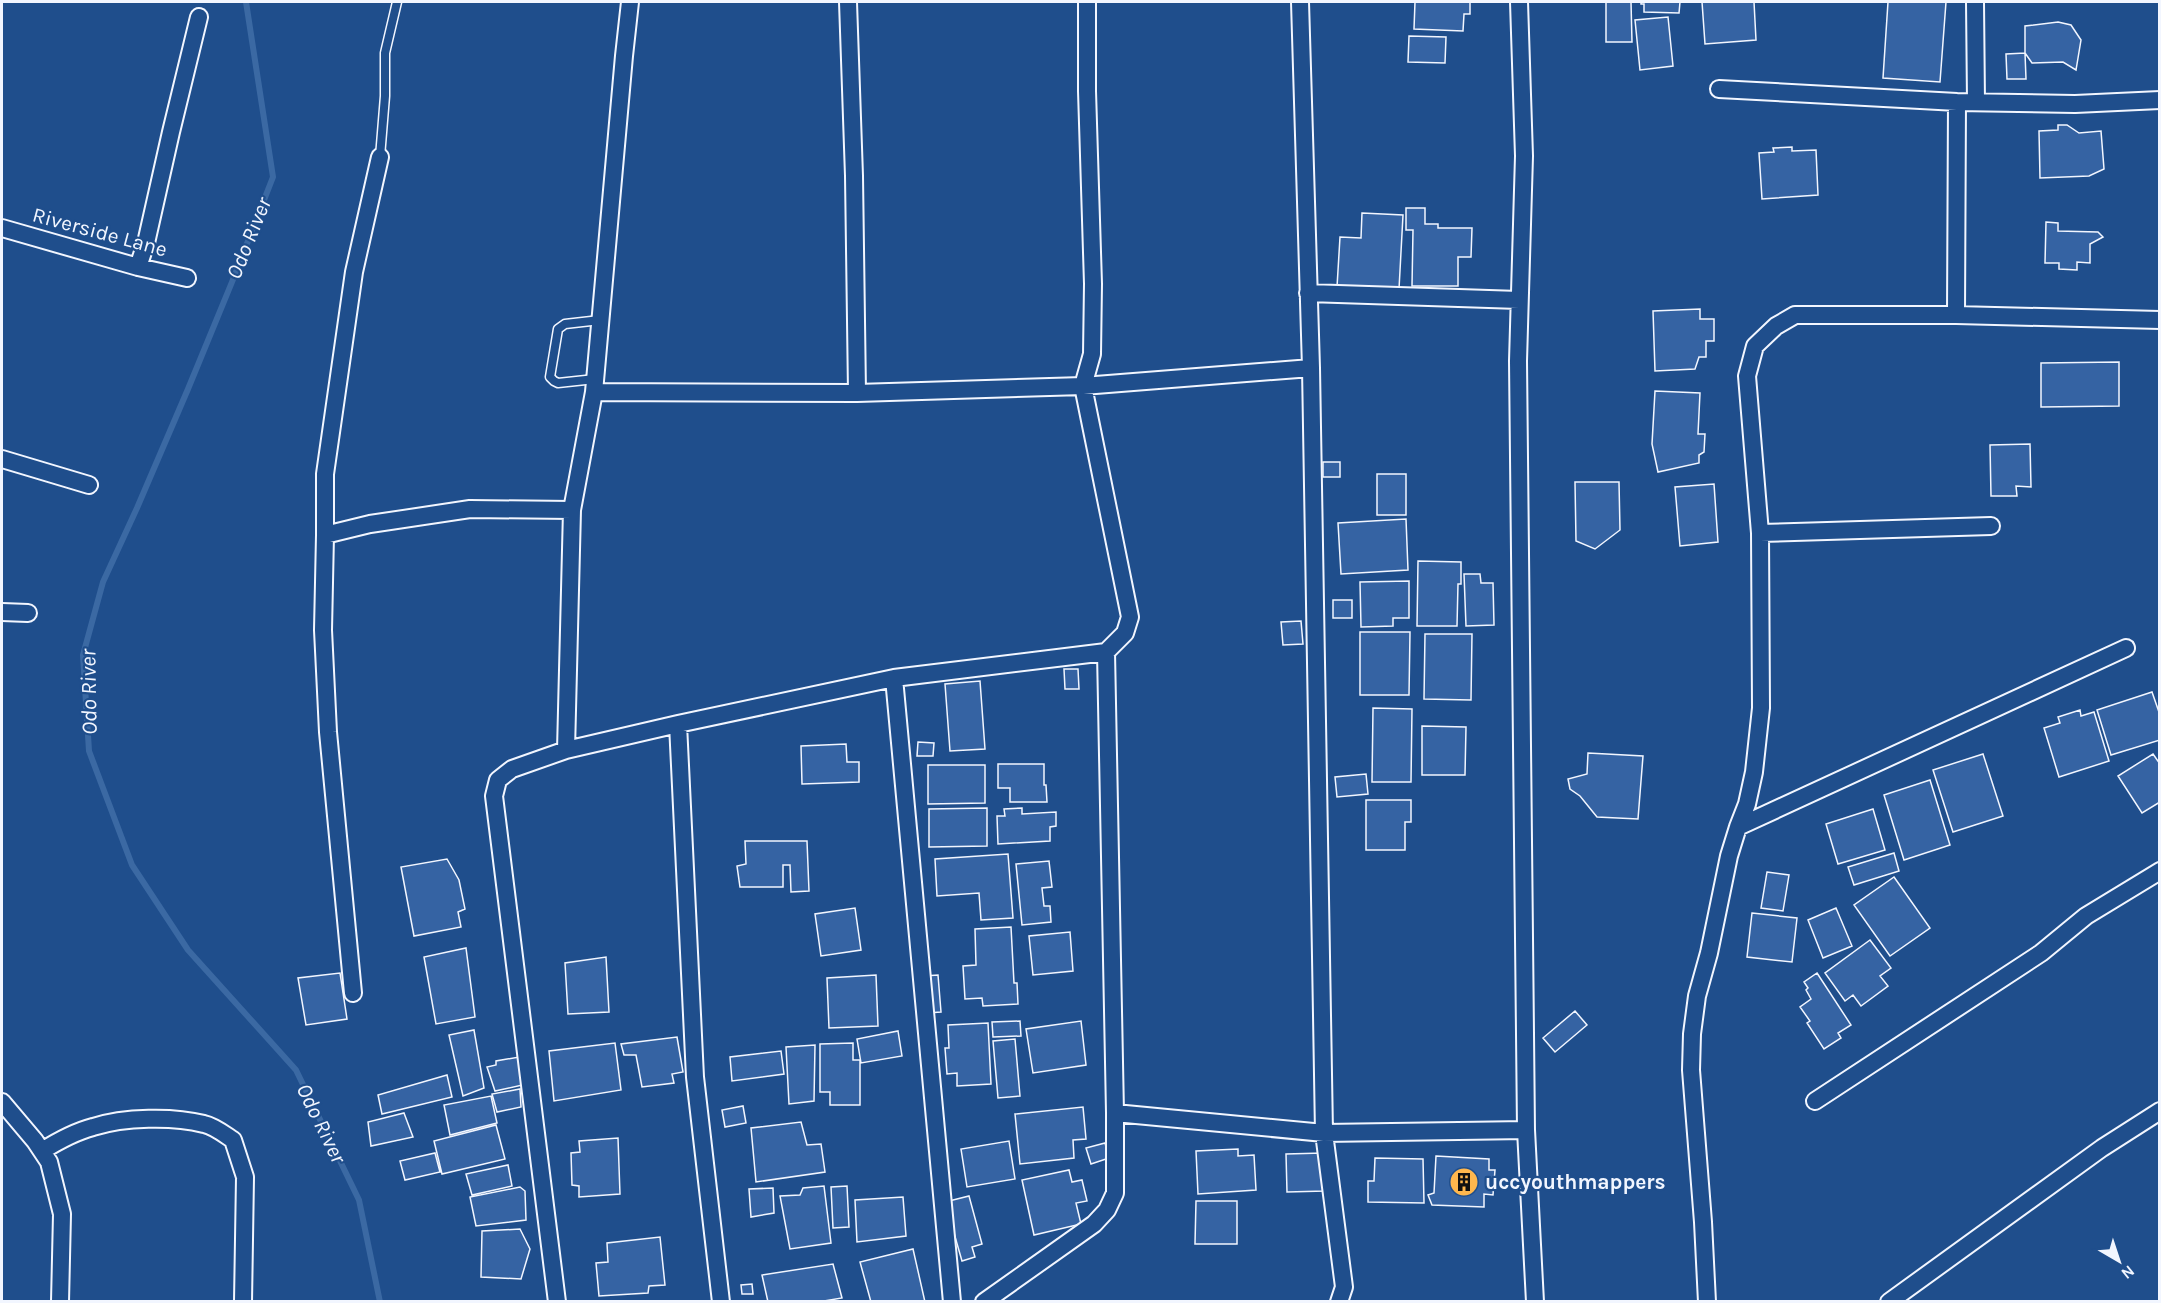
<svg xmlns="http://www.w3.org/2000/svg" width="2161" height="1303" viewBox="0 0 2161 1303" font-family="Karla,sans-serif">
	<rect width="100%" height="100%" fill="#1f4e8c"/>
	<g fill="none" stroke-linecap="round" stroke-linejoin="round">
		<path stroke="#3b69a3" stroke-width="6" d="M 246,2 L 273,177 L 232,282 L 188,389 L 137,508 L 103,582 L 83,655 L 89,751 L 132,865 L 188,950 L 296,1070 L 359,1200 L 380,1302"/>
	</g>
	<path fill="#3563a3" stroke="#f2f6ff" stroke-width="1.5" d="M 1415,2 L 1470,2 L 1470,14 L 1464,14 L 1463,31 L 1414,29 Z
		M 1606,2 L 1631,2 L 1632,42 L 1606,42 Z
		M 1641,2 L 1680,2 L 1679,13 L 1644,12 L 1644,4 L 1641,4 Z
		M 1702,2 L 1754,2 L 1756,40 L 1705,44 Z
		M 1888,2 L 1946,2 L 1940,82 L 1883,78 Z
		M 1668,17 L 1673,66 L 1640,70 L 1635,20 Z
		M 2058,22 L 2071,25 L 2081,40 L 2076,70 L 2063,62 L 2032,63 L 2025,53 L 2025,26 Z
		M 1409,36 L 1446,37 L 1445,63 L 1408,62 Z
		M 2025,53 L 2026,79 L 2007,79 L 2006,54 Z
		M 2058,125 L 2067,125 L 2079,133 L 2101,131 L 2104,169 L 2089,176 L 2040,178 L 2039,131 L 2058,130 Z
		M 1792,147 L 1792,151 L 1816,150 L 1818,195 L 1762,199 L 1759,153 L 1774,152 L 1773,148 Z
		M 1406,208 L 1425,208 L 1425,224 L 1438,224 L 1438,228 L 1472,228 L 1471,257 L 1458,257 L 1458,286 L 1412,286 L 1413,230 L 1406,230 Z
		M 1362,213 L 1403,215 L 1399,289 L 1337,287 L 1340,237 L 1361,238 Z
		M 2046,222 L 2058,223 L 2058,231 L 2098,232 L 2103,237 L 2090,244 L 2090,263 L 2077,262 L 2077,270 L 2059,269 L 2059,263 L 2045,263 Z
		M 1700,309 L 1700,319 L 1714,319 L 1714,341 L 1706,341 L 1706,357 L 1699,357 L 1695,369 L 1655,371 L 1653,311 Z
		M 2119,362 L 2119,406 L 2041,407 L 2041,363 Z
		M 1655,391 L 1700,393 L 1698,434 L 1705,434 L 1704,452 L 1699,455 L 1699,463 L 1658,472 L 1652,444 Z
		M 2030,444 L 2031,487 L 2016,486 L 2017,496 L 1991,496 L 1990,445 Z
		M 1323,462 L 1340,462 L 1340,477 L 1323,477 Z
		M 1377,474 L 1406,474 L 1406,515 L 1377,515 Z
		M 1575,482 L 1619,482 L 1620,530 L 1595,549 L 1576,541 Z
		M 1714,484 L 1718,542 L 1680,546 L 1675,487 Z
		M 1406,519 L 1408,570 L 1341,574 L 1338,523 Z
		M 1418,561 L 1461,562 L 1461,584 L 1458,584 L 1457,626 L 1417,626 Z
		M 1464,574 L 1480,574 L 1481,583 L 1493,583 L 1494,625 L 1466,626 Z
		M 1409,581 L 1409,618 L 1393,618 L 1393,626 L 1361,627 L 1360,582 Z
		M 1333,600 L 1352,600 L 1352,618 L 1333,618 Z
		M 1301,621 L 1303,644 L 1283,645 L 1281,622 Z
		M 1360,632 L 1410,632 L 1409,695 L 1360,695 Z
		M 1425,634 L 1472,634 L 1471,700 L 1424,699 Z
		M 1064,669 L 1078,669 L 1079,689 L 1065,689 Z
		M 980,681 L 985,749 L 950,751 L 945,684 Z
		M 2152,692 L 2160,715 L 2160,740 L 2111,755 L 2097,710 Z
		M 1373,708 L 1412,709 L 1411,782 L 1372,782 Z
		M 2080,710 L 2081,716 L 2094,712 L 2109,761 L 2059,777 L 2044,728 L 2060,723 L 2058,717 Z
		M 1422,726 L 1466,727 L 1465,775 L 1422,775 Z
		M 918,742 L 934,743 L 933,756 L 917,756 Z
		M 846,744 L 847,762 L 859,762 L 859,782 L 802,784 L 801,746 Z
		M 1588,753 L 1643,756 L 1638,819 L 1597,817 L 1580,796 L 1570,789 L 1568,779 L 1587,774 Z
		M 1983,754 L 2003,816 L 1953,832 L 1933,770 Z
		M 2153,754 L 2160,764 L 2160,802 L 2142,813 L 2118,776 Z
		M 998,764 L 1044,764 L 1044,785 L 1046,785 L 1047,802 L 1010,802 L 1010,788 L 998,788 Z
		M 928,765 L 985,765 L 985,803 L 928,804 Z
		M 1366,774 L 1368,794 L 1337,797 L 1335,777 Z
		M 1930,780 L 1950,845 L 1904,860 L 1884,795 Z
		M 1366,800 L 1411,800 L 1411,822 L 1405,822 L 1405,850 L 1366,850 Z
		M 987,808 L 987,846 L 929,847 L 929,809 Z
		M 1022,808 L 1022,814 L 1056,812 L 1056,826 L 1050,827 L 1050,841 L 998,844 L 997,816 L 1005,816 L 1004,809 Z
		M 1873,809 L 1885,850 L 1838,864 L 1826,824 Z
		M 745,841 L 807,841 L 809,891 L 791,892 L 790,865 L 783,865 L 783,887 L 740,887 L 737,866 L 746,864 Z
		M 1894,853 L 1899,871 L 1854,885 L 1848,867 Z
		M 1008,854 L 1013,918 L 981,920 L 979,893 L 937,896 L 935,859 Z
		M 447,859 L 459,880 L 465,909 L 458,912 L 461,927 L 414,936 L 401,867 Z
		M 1049,861 L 1052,887 L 1042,888 L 1044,906 L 1050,906 L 1051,922 L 1022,925 L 1016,864 Z
		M 1767,872 L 1789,875 L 1783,911 L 1761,908 Z
		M 1894,877 L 1930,928 L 1890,956 L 1854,905 Z
		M 855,908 L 861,950 L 821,956 L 815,914 Z
		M 1836,908 L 1852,946 L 1823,958 L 1808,920 Z
		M 1752,913 L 1797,918 L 1792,962 L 1747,957 Z
		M 1011,927 L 1014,983 L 1017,983 L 1018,1004 L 983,1006 L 982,998 L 965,999 L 963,966 L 976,965 L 975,929 Z
		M 1070,932 L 1073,971 L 1033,975 L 1029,936 Z
		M 1870,940 L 1891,968 L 1880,976 L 1888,986 L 1861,1006 L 1853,995 L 1845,1001 L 1825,973 Z
		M 466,948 L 475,1017 L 436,1024 L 424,957 Z
		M 606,957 L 609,1012 L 568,1014 L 565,963 Z
		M 340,973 L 347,1019 L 306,1025 L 298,978 Z
		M 1817,973 L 1851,1025 L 1838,1033 L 1841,1038 L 1824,1049 L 1807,1023 L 1810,1021 L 1800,1007 L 1811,999 L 1806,990 L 1808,988 L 1804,982 Z
		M 876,975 L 878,1026 L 829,1028 L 827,978 Z
		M 938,975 L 941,1012 L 927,1013 L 924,976 Z
		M 1575,1011 L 1587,1025 L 1555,1052 L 1543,1038 Z
		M 1020,1021 L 1021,1036 L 993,1037 L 992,1022 Z
		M 1081,1021 L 1086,1065 L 1033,1073 L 1026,1029 Z
		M 988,1023 L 991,1084 L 957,1086 L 957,1073 L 947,1074 L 945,1048 L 949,1048 L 948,1025 Z
		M 474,1030 L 484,1088 L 463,1096 L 449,1035 Z
		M 898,1031 L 902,1056 L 861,1063 L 857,1039 Z
		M 677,1037 L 683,1072 L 672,1074 L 674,1083 L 642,1087 L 636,1055 L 624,1055 L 621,1044 Z
		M 1015,1039 L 1020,1096 L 998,1098 L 993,1041 Z
		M 615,1043 L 621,1090 L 554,1101 L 549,1051 Z
		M 853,1043 L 853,1060 L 860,1060 L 860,1105 L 830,1105 L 830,1092 L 820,1092 L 820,1044 Z
		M 815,1045 L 814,1101 L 789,1104 L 786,1047 Z
		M 781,1051 L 784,1074 L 732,1081 L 730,1057 Z
		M 519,1057 L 527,1084 L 495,1091 L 487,1067 L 496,1065 L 496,1061 Z
		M 447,1075 L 452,1097 L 382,1114 L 378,1095 Z
		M 520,1089 L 521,1107 L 497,1112 L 492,1094 Z
		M 491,1096 L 497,1123 L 450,1135 L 444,1105 Z
		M 743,1106 L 746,1123 L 725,1127 L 722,1110 Z
		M 1083,1107 L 1086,1139 L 1073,1140 L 1074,1158 L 1020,1164 L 1015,1114 Z
		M 404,1113 L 413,1137 L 371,1146 L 368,1122 Z
		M 801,1122 L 807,1145 L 821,1144 L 825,1172 L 756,1182 L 751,1128 Z
		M 496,1125 L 505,1159 L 442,1174 L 434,1141 Z
		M 618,1138 L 620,1194 L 579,1197 L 579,1186 L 572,1185 L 571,1153 L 580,1152 L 579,1141 Z
		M 1009,1141 L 1015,1179 L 967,1187 L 961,1149 Z
		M 1105,1143 L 1109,1158 L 1091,1164 L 1086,1148 Z
		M 1238,1149 L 1238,1156 L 1254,1155 L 1256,1190 L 1198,1194 L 1196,1151 Z
		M 435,1153 L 440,1172 L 405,1180 L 400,1161 Z
		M 1323,1153 L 1325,1191 L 1287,1192 L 1286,1154 Z
		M 1436,1156 L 1489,1159 L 1489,1170 L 1495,1170 L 1493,1195 L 1484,1194 L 1484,1207 L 1432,1205 L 1428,1195 L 1434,1193 Z
		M 1375,1158 L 1423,1159 L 1424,1203 L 1368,1202 L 1368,1181 L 1374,1181 Z
		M 508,1165 L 512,1186 L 472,1195 L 466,1174 Z
		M 1069,1170 L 1072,1182 L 1082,1180 L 1087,1201 L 1076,1203 L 1081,1224 L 1034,1235 L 1022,1180 Z
		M 824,1186 L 831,1243 L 790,1249 L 780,1196 L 800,1195 L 803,1188 Z
		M 847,1186 L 849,1227 L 833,1228 L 831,1187 Z
		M 520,1187 L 525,1191 L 526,1220 L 476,1226 L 470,1197 Z
		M 773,1188 L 774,1213 L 751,1217 L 749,1189 Z
		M 969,1196 L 982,1244 L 972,1247 L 975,1257 L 962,1261 L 945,1202 Z
		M 903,1197 L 906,1236 L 857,1242 L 855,1200 Z
		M 1196,1201 L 1237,1201 L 1237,1244 L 1195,1244 Z
		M 520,1229 L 530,1249 L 521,1279 L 481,1277 L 482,1231 Z
		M 660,1237 L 665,1285 L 649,1286 L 648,1293 L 599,1296 L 596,1263 L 608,1262 L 607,1243 Z
		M 913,1249 L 925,1302 L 871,1302 L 860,1262 Z
		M 833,1264 L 842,1298 L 818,1302 L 768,1302 L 762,1275 Z
		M 752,1284 L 753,1294 L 742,1294 L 741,1285 Z"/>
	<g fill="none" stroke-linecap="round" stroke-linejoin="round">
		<g stroke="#f2f6ff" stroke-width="11">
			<path id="service" d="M 380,157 L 385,96 L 385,53 L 397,2
				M 595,379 L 558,383 L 554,381 L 550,377 L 558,329 L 565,324 L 600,320"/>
		</g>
		<g stroke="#f2f6ff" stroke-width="20">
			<path id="minor" d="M 848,2 L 854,176 L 857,393
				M 1300,2 L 1311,368 L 1324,1133 L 1344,1287 L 1339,1302
				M 1519,2 L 1524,156 L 1518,361 L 1526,1130 L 1535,1302
				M 1975,2 L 1976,102
				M 1719,89 L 1957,102 L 2075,104 L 2160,100
				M 380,157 L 354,272 L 325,474 L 325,535 L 370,524 L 470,509 L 572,510
				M 2,228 L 138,267 L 187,278
				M 138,267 L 146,243 L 171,132 L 199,17
				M 1308,293 L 1519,300
				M 1956,315 L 1957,102
				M 594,392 L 857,393 L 1083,386 L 1311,368
				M 2,459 L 89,485
				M 1760,533 L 1991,526
				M 325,535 L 323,630 L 328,732 L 353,993
				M 2,612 L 28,613
				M 894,678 L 952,1302
				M 678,724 L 695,1077 L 721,1302
				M 566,750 L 572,510 L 594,392 L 624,56 L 630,2
				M 1738,827 L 2126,648
				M 1815,1101 L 2041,953 L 2086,916 L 2160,871
				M 2,1102 L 35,1141 L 49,1162 L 62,1214 L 60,1302
				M 1115,1113 L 1324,1133 L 1526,1130
				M 42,1151 C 58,1141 74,1132 93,1127 C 124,1117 173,1116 204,1124 C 214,1126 224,1134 233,1140 L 245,1177 L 243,1302
				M 557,1302 L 494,796 L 498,780 L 512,769 L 566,750 L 678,724 L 894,678 L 1106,652
				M 984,1302 L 1094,1224 L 1107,1210 L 1115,1193 L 1115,1113 L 1106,652 L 1125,633 L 1130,617 L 1083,386 L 1092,354 L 1093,284 L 1087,91 L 1087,2
				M 1707,1302 L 1703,1222 L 1691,1070 L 1692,1034 L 1697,996 L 1709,953 L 1729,856 L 1738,827 L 1747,804 L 1754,772 L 1761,708 L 1760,533 L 1747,376 L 1755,346 L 1776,326 L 1795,315 L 1956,315 L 2160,320
				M 1889,1302 L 2102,1148 L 2160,1111"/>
		</g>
		<use href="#service" stroke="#1f4e8c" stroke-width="8"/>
		<use href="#minor" stroke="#1f4e8c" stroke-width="16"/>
	</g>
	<defs>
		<g id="building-disc" transform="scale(1.5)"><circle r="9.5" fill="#ffb74d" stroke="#1f4e8c"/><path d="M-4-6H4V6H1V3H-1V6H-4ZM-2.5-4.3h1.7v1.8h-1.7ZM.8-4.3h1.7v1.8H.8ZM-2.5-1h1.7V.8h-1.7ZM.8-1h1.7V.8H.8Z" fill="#111"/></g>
	</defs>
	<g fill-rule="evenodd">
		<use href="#building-disc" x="1464" y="1182"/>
	</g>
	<g text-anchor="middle" stroke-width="4.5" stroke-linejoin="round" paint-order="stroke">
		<g font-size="21" fill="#f2f6ff" stroke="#1f4e8c">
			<text transform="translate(100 232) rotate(15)" y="7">Riverside Lane</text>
		</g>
		<g font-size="21" font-weight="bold" fill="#f2f6ff" stroke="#1f4e8c" text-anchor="start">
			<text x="1485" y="1189">uccyouthmappers</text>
		</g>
		<g font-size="22" font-style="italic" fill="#f2f6ff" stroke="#1f4e8c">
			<text transform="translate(248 238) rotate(-68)" y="8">Odo River</text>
			<text transform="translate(88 692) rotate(-91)" y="8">Odo River</text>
			<text transform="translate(322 1123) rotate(64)" y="8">Odo River</text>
		</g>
	</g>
	<rect width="2161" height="1303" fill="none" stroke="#f2f6ff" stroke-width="6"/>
	<g transform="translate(2119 1261) rotate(141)" stroke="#1f4e8c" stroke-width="4.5" paint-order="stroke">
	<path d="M0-4.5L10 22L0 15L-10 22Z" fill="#f2f6ff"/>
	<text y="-9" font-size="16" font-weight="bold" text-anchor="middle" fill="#f2f6ff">N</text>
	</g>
</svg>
